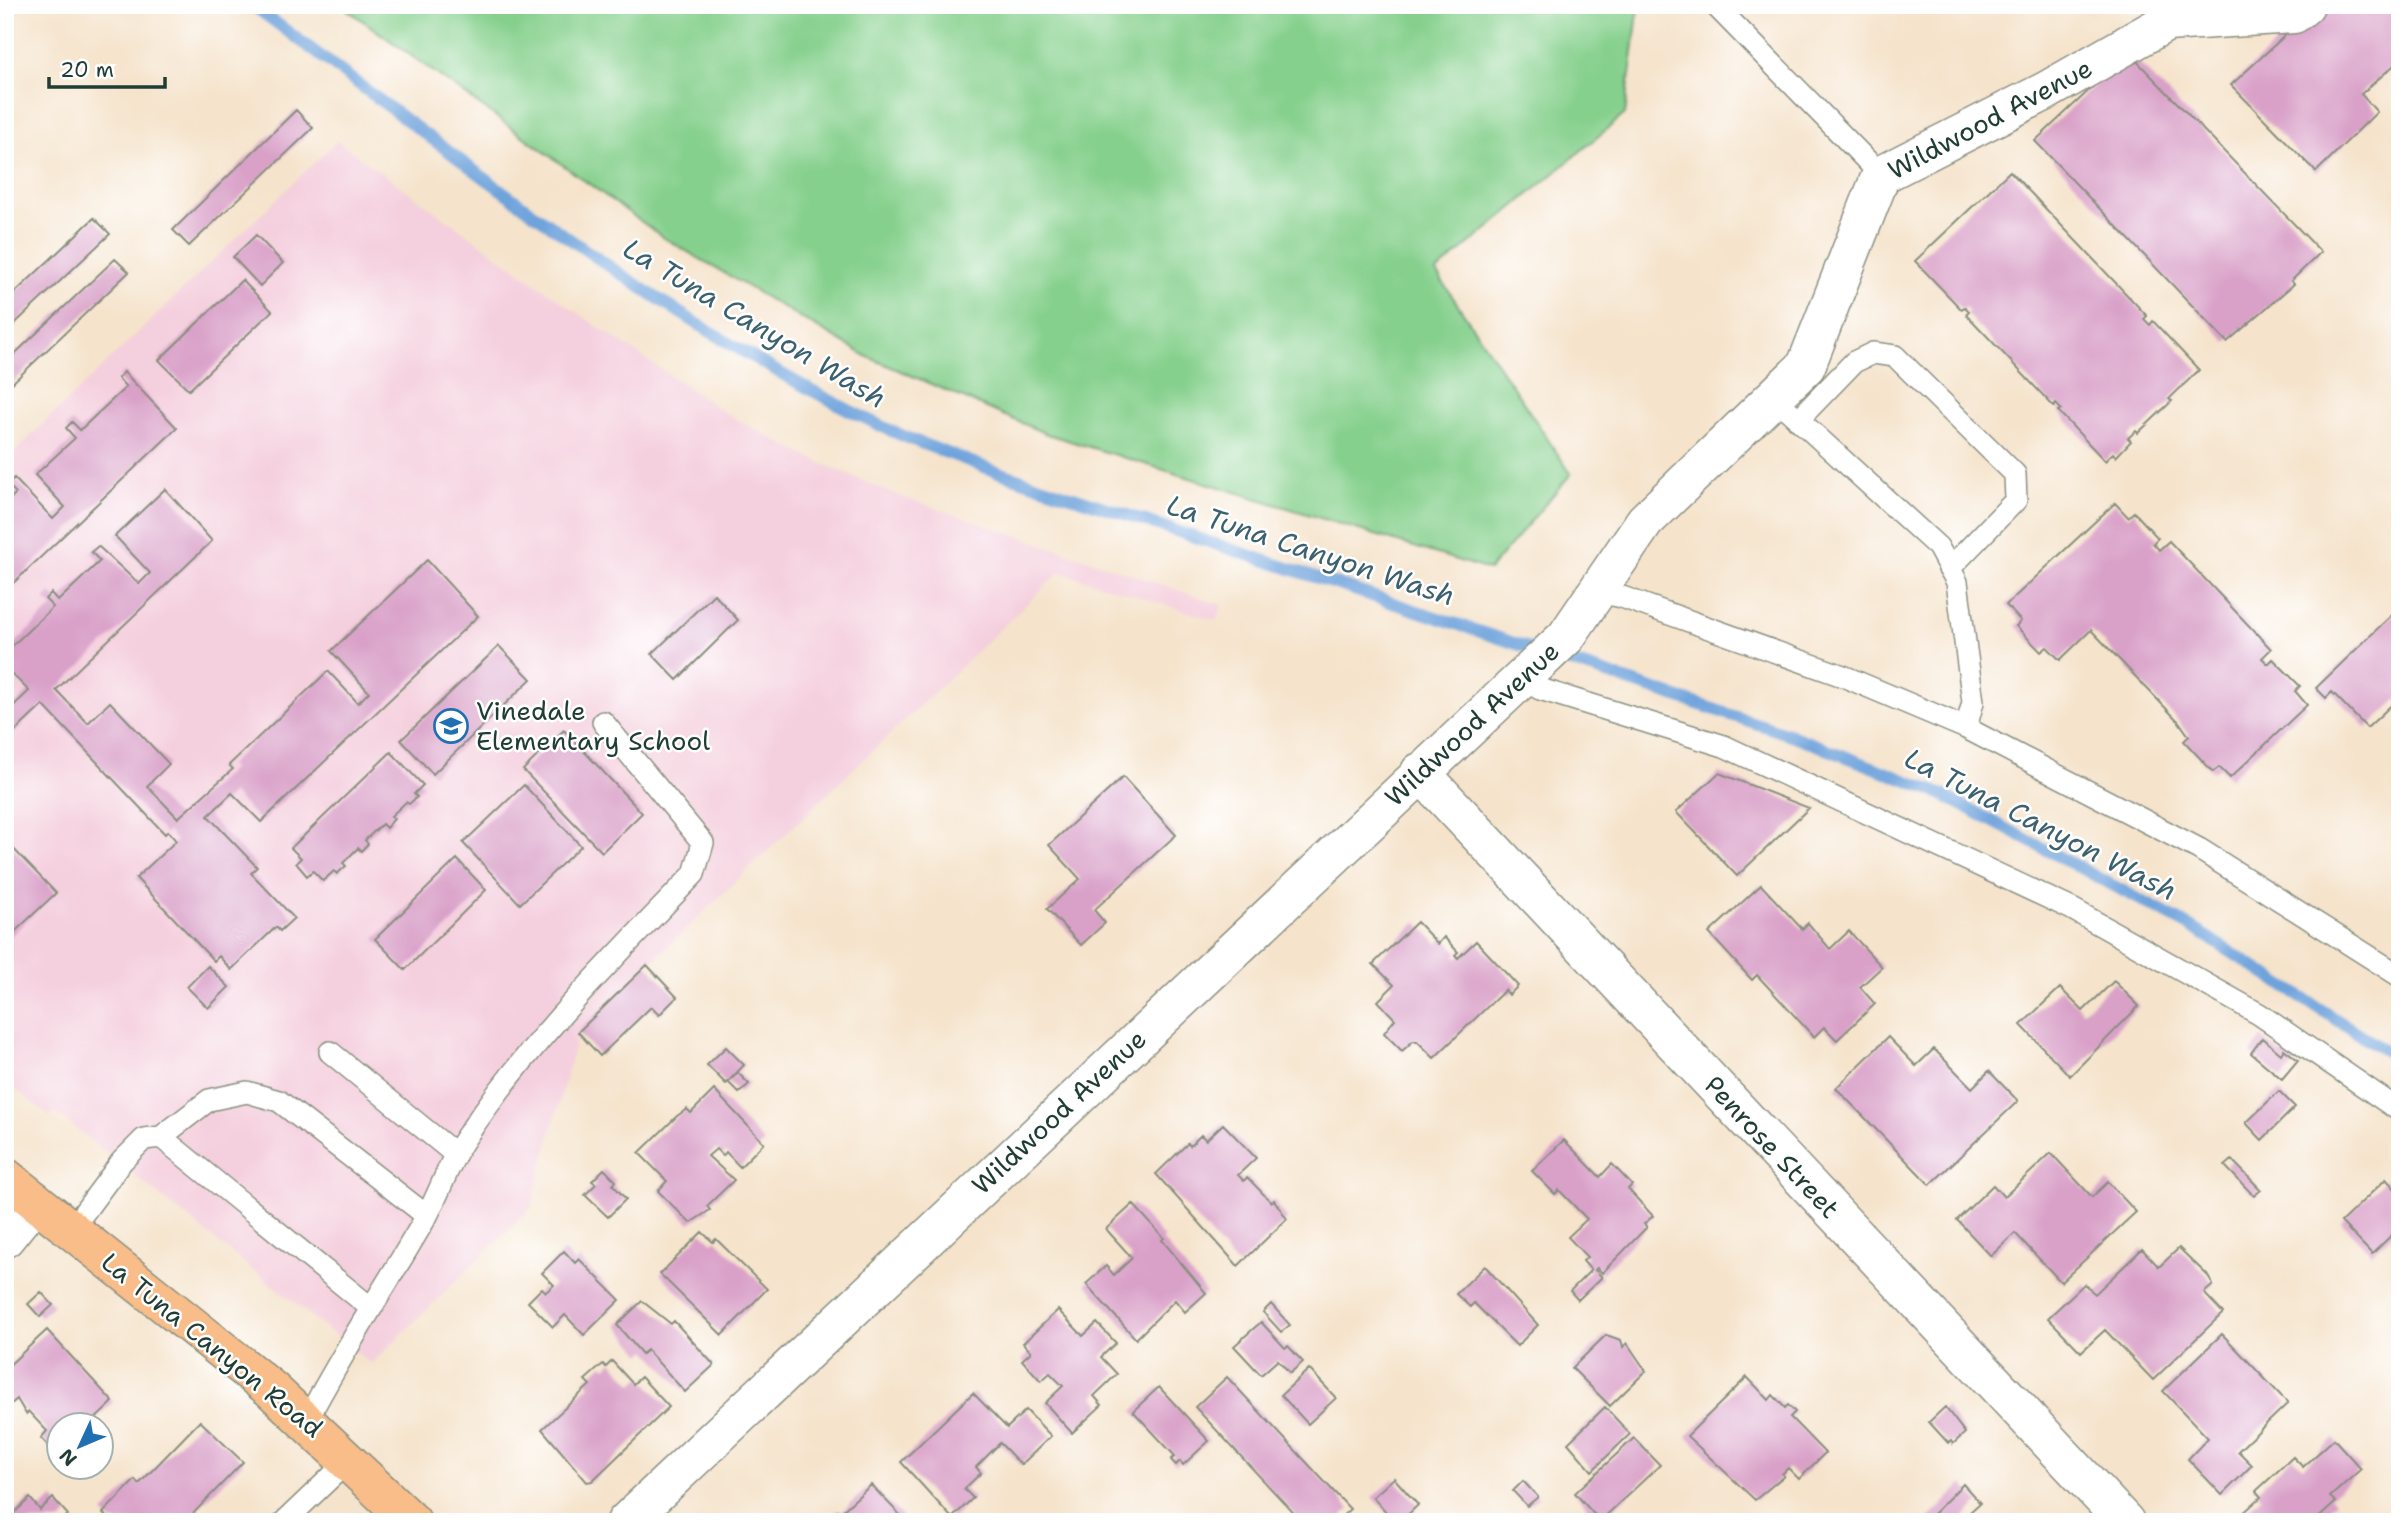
<svg xmlns="http://www.w3.org/2000/svg" width="2405" height="1527" viewBox="0 0 2405 1527" font-family="'Shantell Sans',sans-serif">
	<rect width="100%" height="100%" fill="#fff"/>
	<filter id="ink" filterUnits="userSpaceOnUse"><feTurbulence type="fractalNoise" baseFrequency=".0143" numOctaves="2"/><feDisplacementMap in="SourceGraphic" scale="14" xChannelSelector="R" yChannelSelector="G"/><feConvolveMatrix kernelMatrix="1 2 1 2 8 2 1 2 1" color-interpolation-filters="sRGB"/></filter>
	<filter id="wash" filterUnits="userSpaceOnUse"><feTurbulence type="fractalNoise" baseFrequency=".00686" numOctaves="4" result="noise"/><feDisplacementMap in="SourceGraphic" scale="28" xChannelSelector="R" yChannelSelector="G"/><feGaussianBlur stdDeviation="1.57" result="paint"/><feColorMatrix in="noise" values="0 0 0 0 0 0 0 0 0 0 0 0 0 0 0 0 0 1.4 0 .05"/><feComposite in="paint" operator="in"/></filter>
	<g filter="url(#wash)">
		<rect width="100%" height="100%" fill="#f5e3cb"/>
		<path fill="#f4cfdd" d="M 337,141 L 582,316 L 730,416 L 810,458 L 891,493 L 1222,605 L 1217,621 L 1060,572 L 578,1032 L 531,1208 L 371,1364 L 55,1112 L 50,1116 L 5,1081 L 5,461 Z"/>
		<path fill="#86d08d" stroke="#528660" stroke-width="2" d="M 341,5 L 1639,5 L 1625,114 L 1436,272 L 1571,474 L 1489,570 L 1047,434 L 868,357 L 664,238 Z"/>
		<g fill="none" stroke-linecap="round" stroke-linejoin="round">
			<path stroke="#6ea3db" stroke-width="12" d="M 252,5 C 455,154 653,316 881,426 C 916,443 954,455 989,469 L 1791,735 L 1941,794 L 2193,928 L 2400,1060"/>
		</g>
		<g id="blocks">
			<path fill="#d9a0c8" d="M 2323,5 L 2400,5 L 2400,60 L 2361,94 L 2377,112 L 2316,172 L 2231,85 L 2304,18 Z
				M 2129,53 L 2321,252 L 2291,281 L 2294,284 L 2227,342 L 2035,141 Z
				M 296,110 L 313,128 L 189,246 L 173,230 Z
				M 2010,171 L 2147,316 L 2144,319 L 2150,325 L 2153,321 L 2199,370 L 2169,399 L 2172,401 L 2138,433 L 2136,431 L 2128,438 L 2131,441 L 2116,457 L 2113,453 L 2105,461 L 2058,411 L 2061,409 L 2056,404 L 2054,407 L 1966,314 L 1969,311 L 1965,307 L 1961,309 L 1915,261 Z
				M 94,218 L 110,234 L 5,333 L 5,302 Z
				M 256,235 L 283,263 L 260,286 L 233,257 Z
				M 115,259 L 129,272 L 5,390 L 5,363 Z
				M 242,280 L 272,311 L 189,390 L 159,360 Z
				M 124,372 L 177,428 L 5,591 L 5,504 L 16,493 L 7,484 L 14,478 L 53,519 L 65,507 L 35,475 L 75,438 L 66,428 L 72,422 L 80,430 L 126,387 L 118,378 Z
				M 165,489 L 212,541 L 56,690 L 88,723 L 110,702 L 169,764 L 147,786 L 178,818 L 233,769 L 229,765 L 328,671 L 358,703 L 369,692 L 331,651 L 427,560 L 478,616 L 261,822 L 232,793 L 208,816 L 257,867 L 251,873 L 294,918 L 280,931 L 276,927 L 231,970 L 219,956 L 214,961 L 136,878 L 176,841 L 168,831 L 165,834 L 43,705 L 5,741 L 5,714 L 29,691 L 5,667 L 5,639 L 12,646 L 53,607 L 45,599 L 51,593 L 58,601 L 100,561 L 91,552 L 98,546 L 139,584 L 150,573 L 115,536 Z
				M 2115,503 L 2128,517 L 2134,512 L 2158,538 L 2153,543 L 2159,550 L 2169,541 L 2271,649 L 2262,658 L 2268,664 L 2273,659 L 2300,686 L 2295,691 L 2307,705 L 2230,778 L 2219,767 L 2213,772 L 2184,741 L 2189,736 L 2179,722 L 2091,630 L 2060,660 L 2047,647 L 2041,652 L 2016,626 L 2021,621 L 2006,605 Z
				M 714,594 L 738,620 L 677,680 L 652,654 Z
				M 2400,607 L 2400,697 L 2367,728 L 2332,692 L 2326,698 L 2316,688 Z
				M 499,646 L 531,679 L 433,774 L 401,740 Z
				M 564,730 L 642,813 L 602,852 L 523,770 Z
				M 391,752 L 423,785 L 414,794 L 417,797 L 409,804 L 406,802 L 391,816 L 394,819 L 386,828 L 382,824 L 365,840 L 368,844 L 361,851 L 358,848 L 343,863 L 346,866 L 337,874 L 334,871 L 323,881 L 313,871 L 307,876 L 296,863 L 301,858 L 291,848 Z
				M 1719,773 L 1809,808 L 1737,876 L 1676,812 Z
				M 1123,777 L 1176,835 L 1094,910 L 1105,923 L 1081,945 L 1047,909 L 1080,879 L 1049,845 Z
				M 524,785 L 581,846 L 520,904 L 463,843 Z
				M 5,840 L 56,893 L 5,941 Z
				M 457,859 L 486,890 L 405,970 L 375,939 Z
				M 1761,885 L 1802,929 L 1808,923 L 1830,949 L 1849,931 L 1882,967 L 1860,987 L 1875,1004 L 1837,1040 L 1824,1027 L 1814,1037 L 1757,975 L 1752,980 L 1709,933 Z
				M 1417,922 L 1438,944 L 1444,937 L 1458,952 L 1455,955 L 1458,958 L 1476,941 L 1518,986 L 1509,995 L 1505,990 L 1434,1058 L 1417,1041 L 1413,1041 L 1402,1051 L 1384,1033 L 1395,1019 L 1378,1001 L 1394,985 L 1373,964 Z
				M 647,965 L 677,997 L 659,1015 L 651,1007 L 600,1056 L 578,1032 Z
				M 208,966 L 229,987 L 208,1008 L 187,987 Z
				M 2114,981 L 2139,1006 L 2070,1076 L 2021,1025 L 2060,988 L 2083,1011 Z
				M 1888,1037 L 1916,1066 L 1934,1049 L 1972,1088 L 1989,1071 L 2018,1101 L 1930,1185 L 1836,1088 Z
				M 2262,1038 L 2281,1054 L 2284,1049 L 2298,1060 L 2282,1079 L 2251,1053 Z
				M 726,1047 L 744,1065 L 726,1084 L 707,1065 Z
				M 738,1073 L 749,1084 L 739,1093 L 728,1082 Z
				M 714,1090 L 764,1143 L 740,1167 L 726,1152 L 723,1156 L 716,1149 L 708,1156 L 734,1180 L 707,1206 L 710,1210 L 690,1223 L 658,1191 L 667,1181 L 639,1153 L 677,1116 L 687,1109 L 691,1113 Z
				M 2279,1091 L 2295,1107 L 2262,1140 L 2246,1123 Z
				M 1223,1124 L 1256,1158 L 1238,1175 L 1244,1181 L 1247,1177 L 1271,1202 L 1274,1200 L 1287,1219 L 1238,1266 L 1156,1174 L 1188,1143 L 1190,1146 L 1201,1135 L 1206,1140 Z
				M 1564,1140 L 1600,1177 L 1612,1164 L 1632,1185 L 1628,1189 L 1653,1216 L 1644,1224 L 1647,1227 L 1602,1273 L 1597,1268 L 1595,1270 L 1602,1277 L 1578,1300 L 1570,1291 L 1591,1270 L 1583,1261 L 1587,1257 L 1568,1237 L 1587,1219 L 1559,1190 L 1555,1194 L 1532,1171 Z
				M 2051,1153 L 2092,1197 L 2108,1182 L 2136,1212 L 2061,1282 L 2015,1233 L 1991,1256 L 1957,1220 L 1993,1185 L 2004,1197 Z
				M 2232,1160 L 2261,1190 L 2254,1196 L 2225,1166 Z
				M 604,1169 L 616,1181 L 613,1185 L 626,1199 L 608,1217 L 585,1195 L 596,1184 L 592,1181 Z
				M 2386,1179 L 2400,1194 L 2400,1227 L 2372,1254 L 2341,1222 Z
				M 1133,1204 L 1164,1238 L 1162,1240 L 1206,1293 L 1185,1312 L 1175,1300 L 1136,1339 L 1086,1284 L 1106,1266 L 1114,1275 L 1132,1258 L 1106,1229 Z
				M 702,1232 L 713,1242 L 716,1239 L 767,1289 L 722,1335 L 660,1274 Z
				M 2179,1248 L 2207,1275 L 2213,1285 L 2204,1293 L 2223,1313 L 2153,1380 L 2105,1330 L 2081,1352 L 2048,1318 L 2084,1284 L 2095,1294 L 2142,1249 L 2159,1267 Z
				M 564,1251 L 575,1263 L 579,1259 L 620,1300 L 584,1335 L 565,1315 L 553,1327 L 528,1302 L 542,1288 L 546,1292 L 554,1285 L 542,1273 Z
				M 1485,1266 L 1538,1325 L 1517,1346 L 1474,1303 L 1470,1307 L 1456,1294 Z
				M 41,1292 L 53,1305 L 40,1317 L 28,1304 Z
				M 642,1301 L 671,1324 L 674,1321 L 714,1365 L 685,1392 L 647,1350 L 642,1354 L 617,1325 Z
				M 1271,1304 L 1290,1325 L 1281,1332 L 1263,1312 Z
				M 1058,1310 L 1083,1336 L 1097,1323 L 1116,1343 L 1101,1357 L 1117,1374 L 1094,1396 L 1102,1405 L 1072,1433 L 1045,1403 L 1063,1386 L 1050,1373 L 1041,1381 L 1022,1360 L 1031,1352 L 1023,1343 Z
				M 1261,1322 L 1285,1348 L 1288,1346 L 1303,1362 L 1290,1373 L 1278,1360 L 1261,1375 L 1234,1346 Z
				M 47,1330 L 113,1402 L 88,1426 L 60,1426 L 60,1451 L 56,1454 L 41,1438 L 47,1431 L 29,1412 L 26,1414 L 17,1399 L 11,1404 L 5,1398 L 5,1369 Z
				M 2222,1334 L 2288,1403 L 2238,1451 L 2252,1465 L 2222,1495 L 2188,1459 L 2208,1438 L 2163,1391 Z
				M 1606,1335 L 1621,1340 L 1623,1347 L 1627,1343 L 1646,1371 L 1610,1406 L 1572,1368 Z
				M 612,1361 L 633,1384 L 641,1377 L 669,1407 L 592,1481 L 587,1482 L 542,1429 L 590,1385 L 585,1380 L 603,1364 L 606,1367 Z
				M 1309,1369 L 1336,1398 L 1308,1424 L 1281,1395 Z
				M 1227,1377 L 1350,1509 L 1336,1522 L 1302,1522 L 1195,1407 Z
				M 1747,1377 L 1769,1400 L 1773,1395 L 1785,1408 L 1788,1405 L 1795,1412 L 1790,1417 L 1825,1453 L 1799,1479 L 1788,1468 L 1782,1474 L 1784,1476 L 1755,1500 L 1687,1436 Z
				M 1159,1387 L 1209,1441 L 1183,1465 L 1180,1461 L 1176,1465 L 1171,1460 L 1175,1456 L 1133,1411 Z
				M 973,1393 L 1007,1428 L 1026,1410 L 1051,1436 L 1021,1465 L 1000,1443 L 976,1467 L 981,1473 L 964,1489 L 973,1498 L 952,1518 L 901,1462 Z
				M 1605,1407 L 1630,1434 L 1592,1471 L 1568,1443 Z
				M 1945,1407 L 1965,1433 L 1953,1444 L 1951,1441 L 1948,1443 L 1929,1422 Z
				M 200,1421 L 243,1462 L 185,1522 L 112,1522 L 103,1513 L 135,1480 L 139,1484 Z
				M 1634,1438 L 1660,1465 L 1600,1521 L 1575,1493 Z
				M 2334,1439 L 2361,1469 L 2330,1497 L 2336,1502 L 2314,1522 L 2246,1522 L 2240,1516 L 2261,1497 L 2256,1491 L 2293,1457 L 2303,1467 Z
				M 1394,1478 L 1418,1505 L 1400,1522 L 1395,1522 L 1373,1497 Z
				M 1523,1481 L 1538,1497 L 1527,1506 L 1513,1491 Z
				M 1963,1484 L 1980,1503 L 1959,1522 L 1925,1522 Z
				M 871,1485 L 907,1522 L 825,1522 L 838,1510 L 840,1513 Z
				M 30,1498 L 40,1510 L 53,1498 L 68,1515 L 60,1522 L 5,1522 Z"/>
		</g>
	</g>
	<g filter="url(#ink)">
		<use href="#blocks" fill-opacity="0" stroke="#8a9080" stroke-width="2"/>
		<g fill="none" stroke-linecap="round" stroke-linejoin="round">
			<g stroke="#8a9080" stroke-width="24">
				<path id="service" d="M 1715,5 L 1881,175
					M 1789,411 L 1938,547 L 1957,582 L 1973,702 L 1966,728
					M 1798,420 L 1854,362 L 1873,353 L 1895,356 L 2015,474 L 2016,500 L 1949,569
					M 1598,592 L 1622,597 L 1843,676 L 1966,728 L 2199,849 L 2400,976
					M 1522,679 L 1540,689 L 1724,746 L 2072,909 L 2259,1014 L 2400,1111
					M 330,1052 L 455,1154
					M 161,1137 L 371,1308
					M 71,1230 L 122,1161 L 144,1139 L 161,1137 L 209,1100 L 247,1092 L 279,1101 L 427,1216
					M 307,1420 C 343,1351 386,1286 425,1219 C 441,1191 449,1160 468,1134 C 532,1039 615,957 694,874 L 703,843 L 603,722
					M 284,1522 L 349,1460"/>
			</g>
			<g stroke="#8a9080" stroke-width="41">
				<path id="minor" d="M 1420,772 L 2125,1522
					M 5,1238 L 35,1201
					M 626,1522 L 1566,637 L 1645,521 L 1806,366 L 1881,175 L 2046,91 L 2167,22 L 2294,14 L 2305,5"/>
			</g>
			<g stroke="#8a9080" stroke-width="41">
				<path id="primary" d="M 5,1177 L 271,1389 L 412,1522"/>
			</g>
			<use href="#service" stroke="#fff" stroke-width="21"/>
			<use href="#minor" stroke="#fff" stroke-width="38"/>
			<use href="#primary" stroke="#f8bd89" stroke-width="38"/>
		</g>
	</g>
	<defs>
		<g id="school-ring" transform="scale(1.75)"><circle r="9.5" fill="#fff" stroke="#1f6fb2" stroke-width="1.5"/><path d="M0-5L7-2L0 1L-7-2ZM-4 1L0 2.5L4 1V4Q0 6-4 4Z" fill="#1f6fb2"/></g>
	</defs>
	<g fill-rule="evenodd">
		<use href="#school-ring" x="451" y="726"/>
	</g>
	<g text-anchor="middle" stroke-width="5" stroke-linejoin="round" paint-order="stroke">
		<g font-size="26" fill="#1f3d34" stroke="#fff">
			<text transform="translate(1990 119) rotate(-28)" y="9">Wildwood Avenue</text>
			<text transform="translate(1472 724) rotate(-43)" y="9">Wildwood Avenue</text>
			<text transform="translate(1059 1112) rotate(-43)" y="9">Wildwood Avenue</text>
			<text transform="translate(1772 1147) rotate(47)" y="9">Penrose Street</text>
			<text transform="translate(212 1345) rotate(39)" y="9">La Tuna Canyon Road</text>
		</g>
		<g font-size="26" fill="#1f3d34" stroke="#fff" text-anchor="start">
			<text x="476" y="720">Vinedale<tspan x="476" dy="30">Elementary School</tspan></text>
		</g>
		<g font-size="28" font-style="italic" fill="#3b616e" stroke="#fff">
			<text transform="translate(755 323) rotate(31)" y="10">La Tuna Canyon Wash</text>
			<text transform="translate(1311 550) rotate(18)" y="10">La Tuna Canyon Wash</text>
			<text transform="translate(2041 824) rotate(27)" y="10">La Tuna Canyon Wash</text>
		</g>
	</g>
	<rect width="2405" height="1527" fill="none" stroke="#fff" stroke-width="28"/>
	<g transform="translate(80 1446) rotate(226)"><circle r="33" fill="#ffffff" stroke="#a5b1ae" stroke-width="2"/>
	<path d="M0-5L12 26L0 18L-12 26Z" fill="#1f6fb2"/>
	<text y="-10" font-size="19" font-weight="bold" text-anchor="middle" fill="#1f3d34">N</text>
	</g>
	<path d="M49 77v10h116v-10" fill="none" stroke="#1f3d34" stroke-width="3.5"/>
	<text x="60" y="77" font-size="21" fill="#1f3d34" stroke="#ffffff" stroke-width="5" paint-order="stroke">20 m</text>
</svg>
